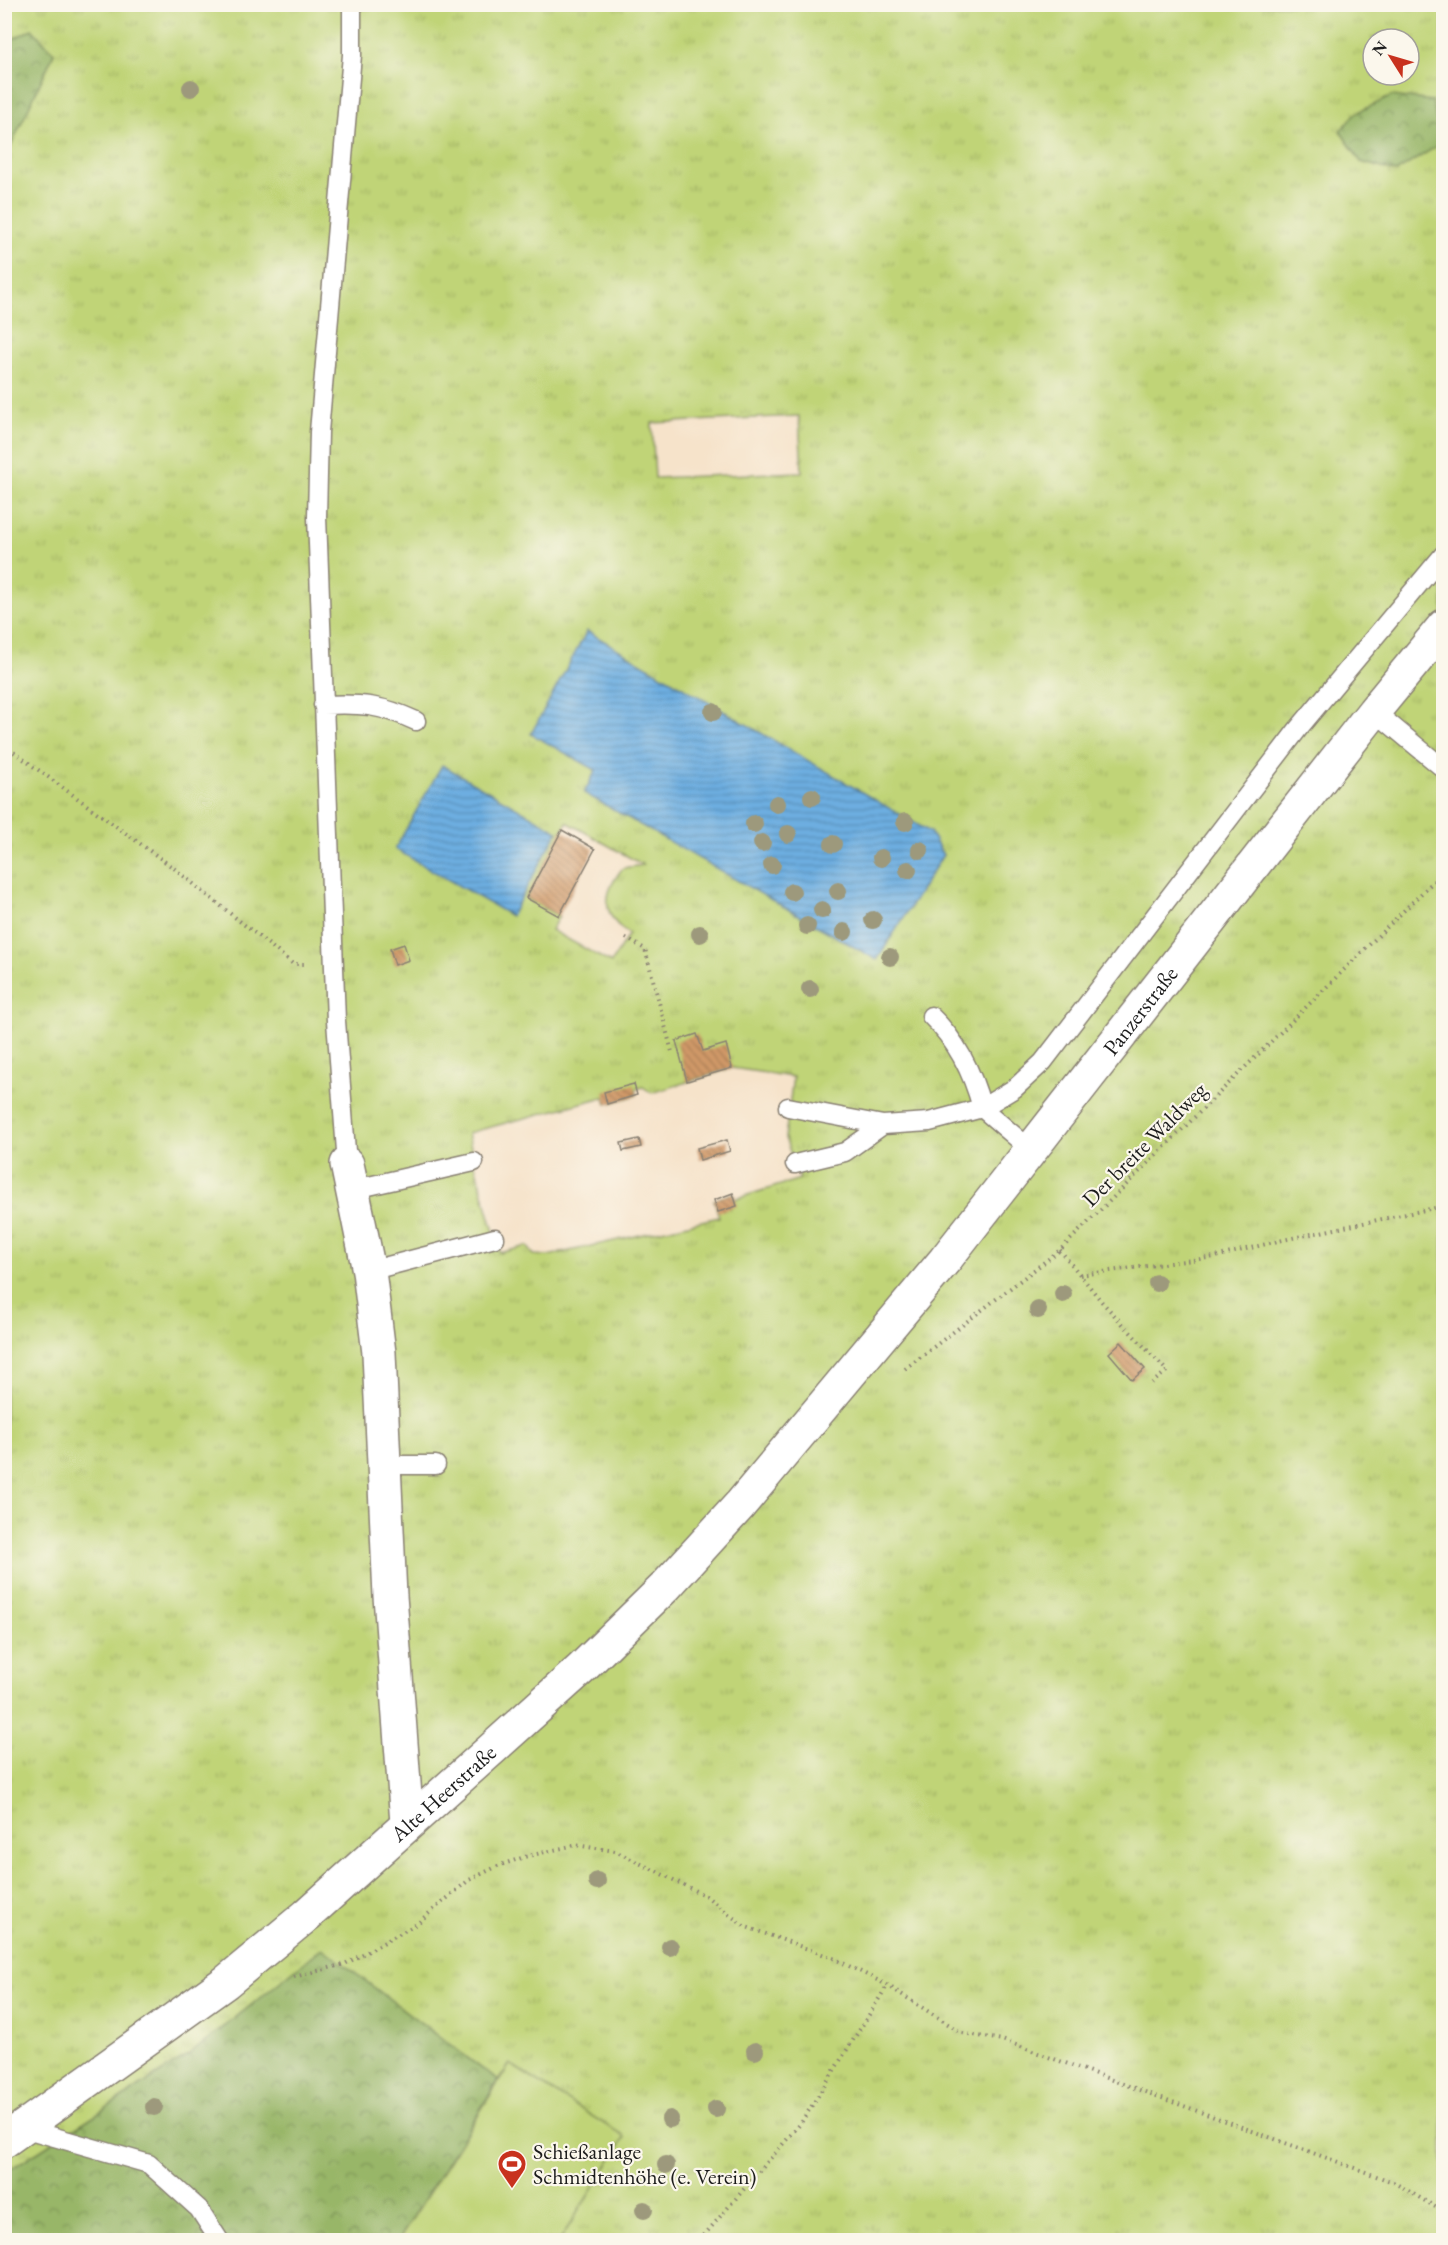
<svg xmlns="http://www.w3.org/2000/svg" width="1448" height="2245" viewBox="0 0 1448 2245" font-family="'EB Garamond',serif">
	<defs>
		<pattern id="grass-tufts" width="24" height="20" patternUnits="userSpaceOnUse" patternTransform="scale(1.5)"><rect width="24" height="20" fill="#c0d477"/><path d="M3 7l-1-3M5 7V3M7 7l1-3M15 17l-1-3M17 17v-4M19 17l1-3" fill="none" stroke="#a4b566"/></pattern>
		<pattern id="forest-crowns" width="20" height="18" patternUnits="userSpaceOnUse" patternTransform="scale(1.5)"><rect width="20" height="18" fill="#98b668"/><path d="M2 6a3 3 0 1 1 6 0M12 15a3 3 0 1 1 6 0" fill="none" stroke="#7b9355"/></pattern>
		<pattern id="water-rules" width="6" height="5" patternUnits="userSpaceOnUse" patternTransform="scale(1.5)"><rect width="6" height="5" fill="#6daee1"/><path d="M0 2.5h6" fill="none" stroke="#598db6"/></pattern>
		<pattern id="building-back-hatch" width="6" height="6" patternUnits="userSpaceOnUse" patternTransform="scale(1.5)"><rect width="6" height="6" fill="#d09968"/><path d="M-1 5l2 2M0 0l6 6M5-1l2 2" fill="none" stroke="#a87c55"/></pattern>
	</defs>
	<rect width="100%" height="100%" fill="#fbf7ec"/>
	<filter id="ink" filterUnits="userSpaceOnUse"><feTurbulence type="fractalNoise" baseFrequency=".0167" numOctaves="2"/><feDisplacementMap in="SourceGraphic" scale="12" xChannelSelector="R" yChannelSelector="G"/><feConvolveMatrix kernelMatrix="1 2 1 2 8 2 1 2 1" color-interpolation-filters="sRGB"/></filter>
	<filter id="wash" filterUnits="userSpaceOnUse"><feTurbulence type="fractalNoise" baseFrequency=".008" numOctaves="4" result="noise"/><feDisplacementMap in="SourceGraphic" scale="24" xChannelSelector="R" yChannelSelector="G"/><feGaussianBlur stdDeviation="1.35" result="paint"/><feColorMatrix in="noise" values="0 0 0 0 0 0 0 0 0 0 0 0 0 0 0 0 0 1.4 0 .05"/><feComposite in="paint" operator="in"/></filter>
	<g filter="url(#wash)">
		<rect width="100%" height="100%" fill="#f6e3ca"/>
		<path fill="url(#grass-tufts)" stroke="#6e784a" stroke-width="1.5" fill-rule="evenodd" d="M 5,4 L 1443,5 L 1443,2240 L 560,2240 L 624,2138 L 510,2064 L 498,2081 L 322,1949 L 189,2055 L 5,2173 L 4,159 L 54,53 L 5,43 ZM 1373,39 L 1409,39 L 1409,75 L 1373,75 ZM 799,416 L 802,472 L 655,478 L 652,423 ZM 596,770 L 882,805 L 930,832 L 943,855 L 699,857 L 585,793 ZM 567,822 L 643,865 L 623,868 C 603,892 600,915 629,934 L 611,963 L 551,930 L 559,916 L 526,898 ZM 732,1068 L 793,1077 L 785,1138 L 800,1179 L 735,1199 L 733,1193 L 714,1200 L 719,1217 L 548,1256 L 534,1255 L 527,1246 L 500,1253 L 474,1162 L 468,1133 L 604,1097 L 607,1104 L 637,1095 L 636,1089 L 643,1087 L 652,1093 Z"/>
		<path fill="url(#forest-crowns)" stroke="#5a6942" stroke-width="1.5" d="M 32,29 L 54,53 L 5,159 L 5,43 Z
			M 1392,96 L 1432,101 L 1442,143 L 1396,172 L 1361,162 L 1340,131 L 1356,113 Z
			M 322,1948 L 498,2081 L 399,2240 L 5,2240 L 4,2173 L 189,2055 Z"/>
		<path fill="#c0d477" stroke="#6e784a" stroke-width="1.5" d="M 510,2064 L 625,2137 L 560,2240 L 399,2240 Z"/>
		<path fill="url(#water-rules)" stroke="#44657e" stroke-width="1.5" d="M 587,631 L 930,832 L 943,855 L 877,960 L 584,793 L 596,770 L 531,734 Z
			M 442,765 L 558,831 L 511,916 L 395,849 Z"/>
		<g id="blocks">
			<path fill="url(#building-back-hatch)" d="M 562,830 L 595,849 L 559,916 L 526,898 Z
				M 404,944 L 409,960 L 395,965 L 390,949 Z
				M 697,1034 L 703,1051 L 726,1044 L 732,1068 L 687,1081 L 676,1041 Z
				M 634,1084 L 637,1095 L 607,1104 L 604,1092 Z
				M 639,1139 L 641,1147 L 623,1151 L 621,1143 Z
				M 727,1140 L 730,1151 L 700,1160 L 697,1148 Z
				M 733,1193 L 737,1206 L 718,1212 L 714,1200 Z
				M 1121,1342 L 1145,1369 L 1132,1380 L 1109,1353 Z"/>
		</g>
	</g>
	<g filter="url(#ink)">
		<use href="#blocks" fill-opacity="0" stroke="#898073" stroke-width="1.5"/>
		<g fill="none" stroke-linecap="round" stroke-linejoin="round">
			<g stroke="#898073" stroke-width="21">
				<path id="lane" d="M 323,705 C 361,703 382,705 416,721
					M 1374,711 L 1444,769
					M 931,1016 C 957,1041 973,1074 982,1108 L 1015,1088 L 1043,1062 L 1298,729 L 1444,554
					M 788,1107 L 883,1125 L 929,1122 L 982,1108 L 1031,1150
					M 347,1164 L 336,1021 L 317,517 L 319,432 L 352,55 L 352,4
					M 795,1164 L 845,1152 L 883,1125
					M 351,1190 L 474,1162
					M 369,1271 L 495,1238
					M 384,1465 L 436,1465
					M 23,2128 L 149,2164 L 199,2209 L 219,2240"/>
			</g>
			<g stroke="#898073" stroke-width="36">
				<g id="street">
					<path d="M 347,1164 L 369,1271 L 379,1353 L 390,1596 L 407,1823"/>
					<path id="s1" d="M 4,2141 L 226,1982 L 307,1915 L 581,1669 L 665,1587 L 740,1505 L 945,1260 L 1374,711 L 1444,626"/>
				</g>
			</g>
			<path stroke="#898073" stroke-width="4" stroke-dasharray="1.5 4.5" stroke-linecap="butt" d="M 4,27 L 10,4
				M 4,745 L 175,869 L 293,964 L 304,964
				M 626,938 L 645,949 L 672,1052
				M 1060,1250 L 1102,1302 L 1167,1371 L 1152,1383
				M 1080,1275 L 1215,1257 L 1278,1241 L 1444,1206
				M 905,1369 L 1060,1250 L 1444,871
				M 294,1977 L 345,1964 L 415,1925 L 469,1880 L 498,1866 L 524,1857 L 575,1845 L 615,1851 L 706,1896 L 744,1926 L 833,1958 L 887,1985 L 962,2033 L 1002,2040 L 1393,2182 L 1444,2212
				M 700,2240 L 801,2123 L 887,1986"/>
			<use href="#lane" stroke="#fff" stroke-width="18"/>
			<use href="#street" stroke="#fff" stroke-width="33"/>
		</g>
		<g fill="#9d997c">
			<circle cx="191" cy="88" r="9"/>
			<circle cx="713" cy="712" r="9"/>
			<circle cx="812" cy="797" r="9"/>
			<circle cx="777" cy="804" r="9"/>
			<circle cx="905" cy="822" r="9"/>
			<circle cx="754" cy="824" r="9"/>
			<circle cx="788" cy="834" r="9"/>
			<circle cx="762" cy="843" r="9"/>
			<circle cx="833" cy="844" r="9"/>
			<circle cx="920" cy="850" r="9"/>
			<circle cx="881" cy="858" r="9"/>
			<circle cx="772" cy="865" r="9"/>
			<circle cx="908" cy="870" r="9"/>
			<circle cx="838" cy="891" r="9"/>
			<circle cx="792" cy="892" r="9"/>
			<circle cx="822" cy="910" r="9"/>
			<circle cx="873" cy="920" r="9"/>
			<circle cx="807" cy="926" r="9"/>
			<circle cx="844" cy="932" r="9"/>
			<circle cx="700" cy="934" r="9"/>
			<circle cx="890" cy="957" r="9"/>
			<circle cx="810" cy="989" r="9"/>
			<circle cx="1157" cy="1283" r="9"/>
			<circle cx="1063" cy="1294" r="9"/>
			<circle cx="1038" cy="1310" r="9"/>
			<circle cx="597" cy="1881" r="9"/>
			<circle cx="670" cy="1947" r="9"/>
			<circle cx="755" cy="2051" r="9"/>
			<circle cx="154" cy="2107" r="9"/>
			<circle cx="716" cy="2109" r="9"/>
			<circle cx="670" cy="2119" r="9"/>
			<circle cx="666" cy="2165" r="9"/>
			<circle cx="644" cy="2210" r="9"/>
		</g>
	</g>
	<defs>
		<g id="stadium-pin" transform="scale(1.5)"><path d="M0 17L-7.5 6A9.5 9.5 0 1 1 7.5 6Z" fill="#c8321e" stroke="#fbf7ec"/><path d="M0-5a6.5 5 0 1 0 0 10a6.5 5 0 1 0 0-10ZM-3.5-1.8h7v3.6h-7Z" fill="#fff"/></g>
	</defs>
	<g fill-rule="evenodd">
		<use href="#stadium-pin" x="512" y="2164"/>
	</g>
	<g text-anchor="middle" stroke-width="4.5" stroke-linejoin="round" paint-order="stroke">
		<g font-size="22" fill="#1c1c1c" stroke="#fbf7ec">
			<text dy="8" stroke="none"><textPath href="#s1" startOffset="1611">Panzerstraße</textPath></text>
			<text transform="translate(1144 1144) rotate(-45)" y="8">Der breite Waldweg</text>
			<text dy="8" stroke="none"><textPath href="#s1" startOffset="561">Alte Heerstraße</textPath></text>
		</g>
		<g font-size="22" fill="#1c1c1c" stroke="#fbf7ec" text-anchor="start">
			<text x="533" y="2159">Schießanlage<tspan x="533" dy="25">Schmidtenhöhe (e. Verein)</tspan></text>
		</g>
	</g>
	<rect width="1448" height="2245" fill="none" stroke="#fbf7ec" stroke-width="24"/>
	<g transform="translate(1391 57) rotate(307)"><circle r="28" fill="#fbf7ec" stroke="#a29f99" stroke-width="1.5"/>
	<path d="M0-4.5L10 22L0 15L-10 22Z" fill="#c8321e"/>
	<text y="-9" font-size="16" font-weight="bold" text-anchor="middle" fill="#1c1c1c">N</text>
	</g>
</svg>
